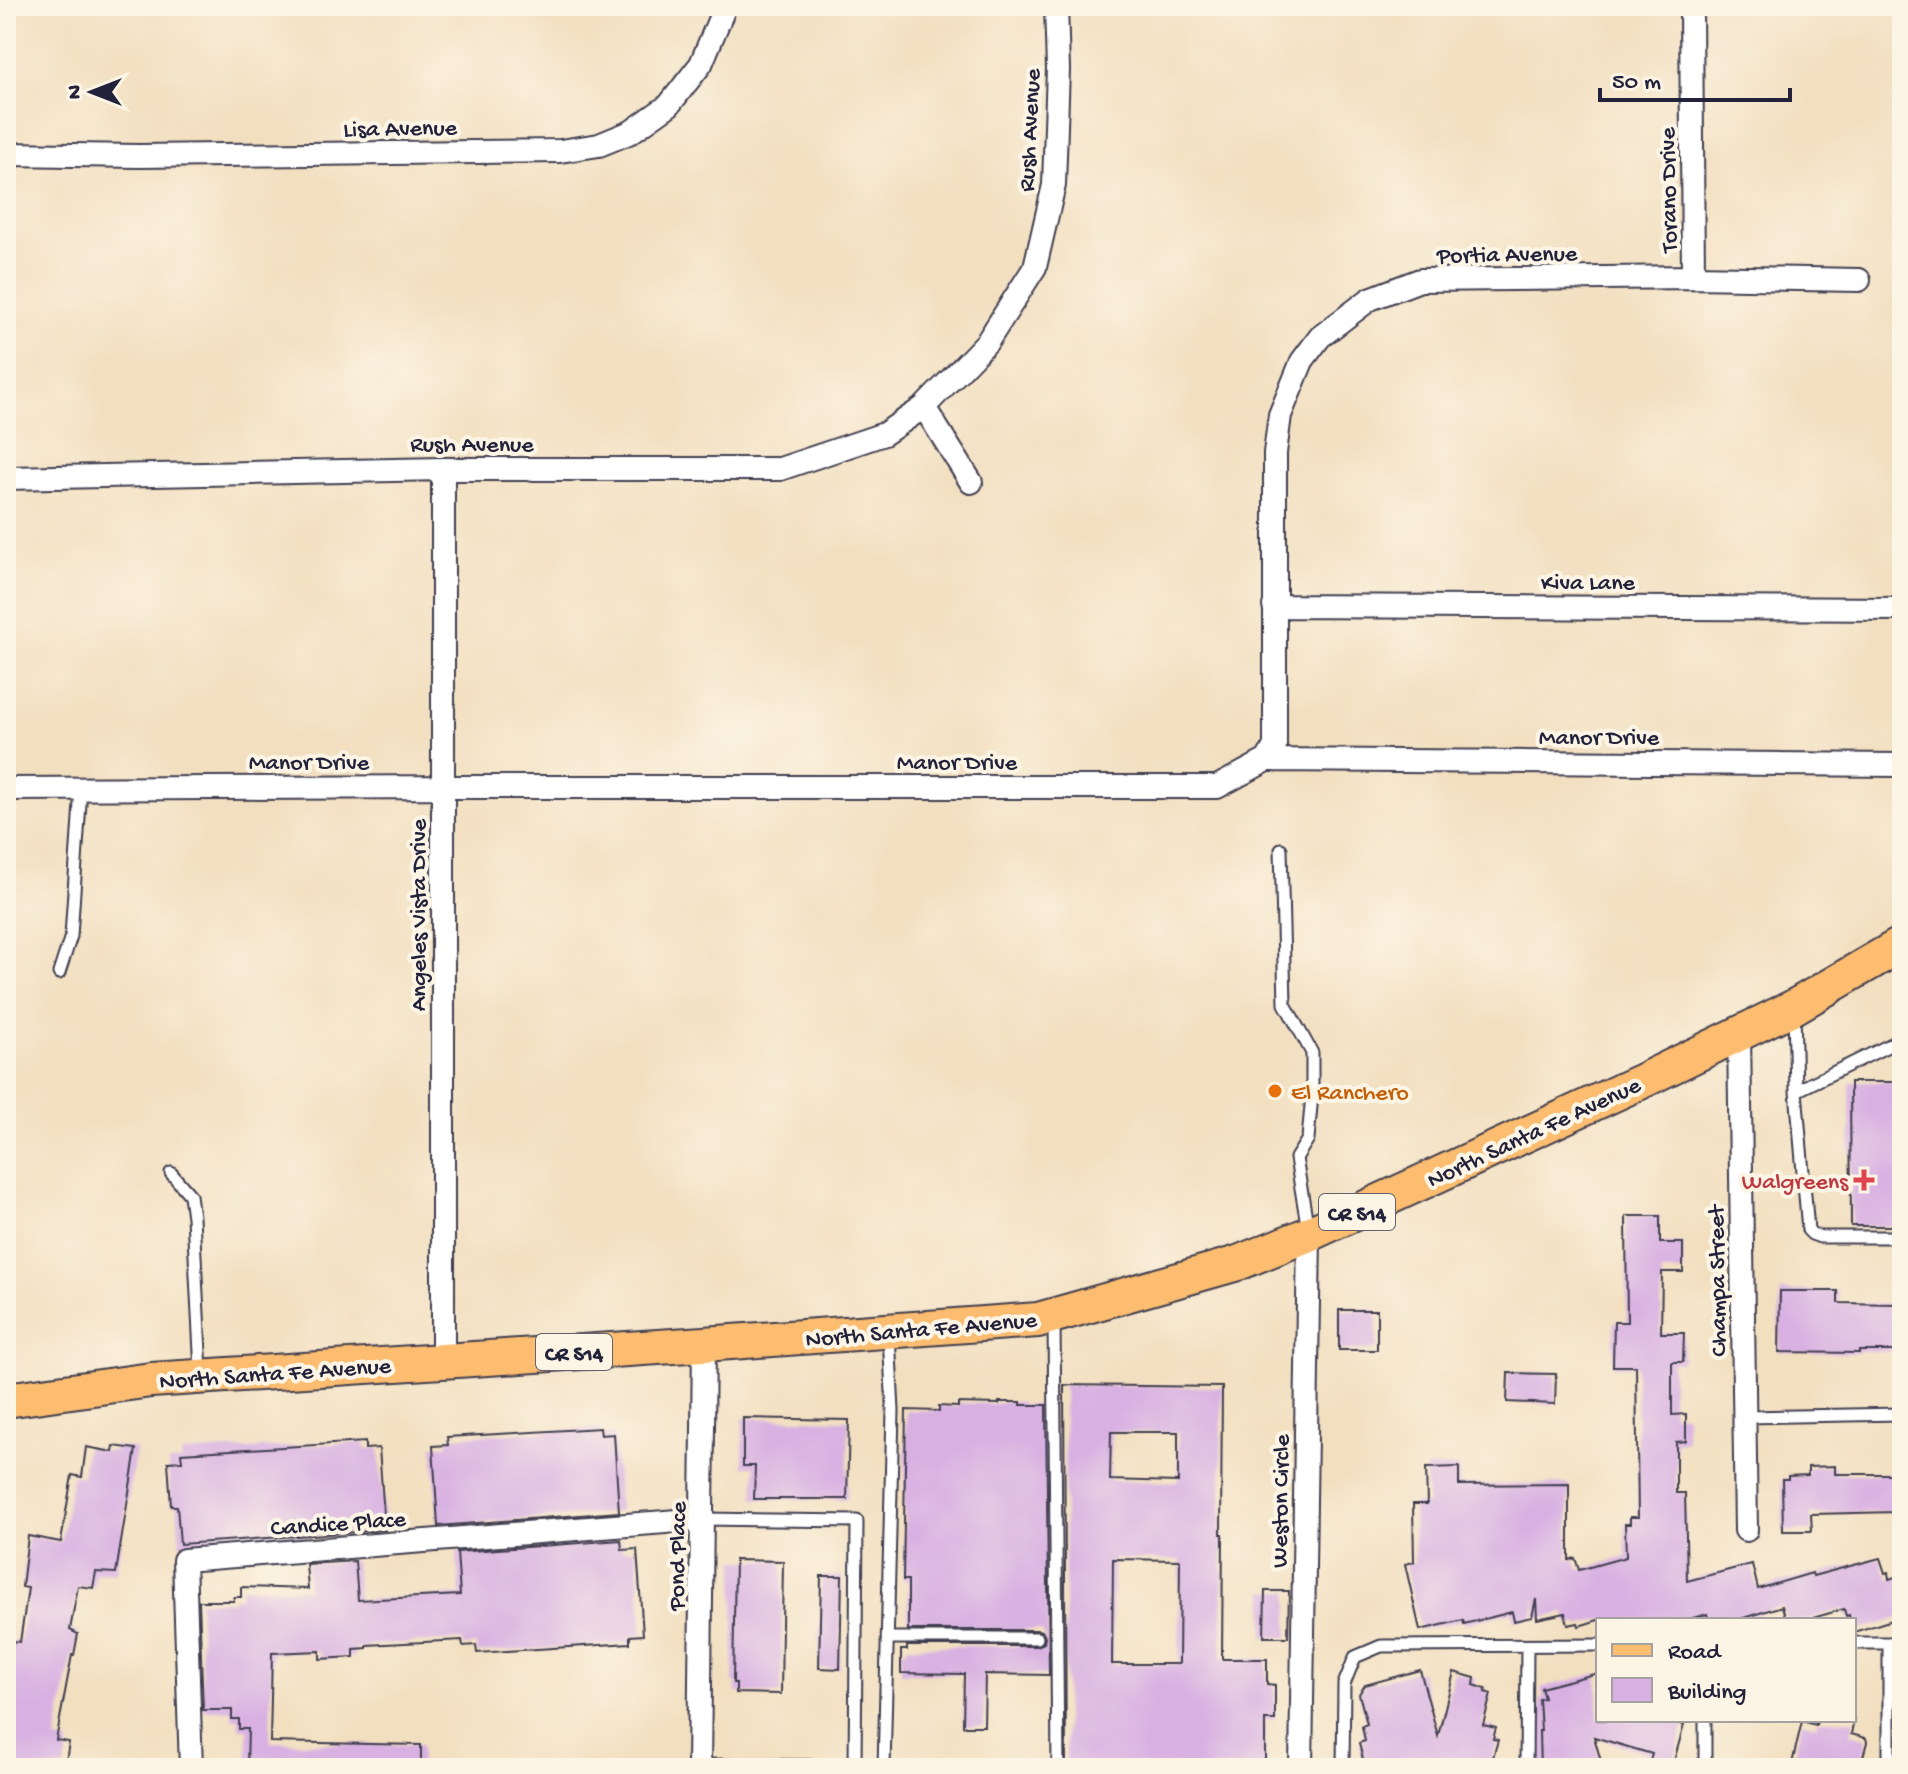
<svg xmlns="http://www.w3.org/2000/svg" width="1908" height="1774" viewBox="0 0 1908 1774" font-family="'Gochi Hand',sans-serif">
	<rect width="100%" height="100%" fill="#fcf5e5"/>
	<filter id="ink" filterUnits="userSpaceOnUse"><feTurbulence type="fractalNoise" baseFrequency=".0125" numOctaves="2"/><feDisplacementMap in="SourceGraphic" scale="16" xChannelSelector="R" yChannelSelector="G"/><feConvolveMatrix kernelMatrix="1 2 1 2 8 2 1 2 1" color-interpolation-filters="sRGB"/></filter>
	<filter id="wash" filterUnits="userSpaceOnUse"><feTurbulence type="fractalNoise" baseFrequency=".006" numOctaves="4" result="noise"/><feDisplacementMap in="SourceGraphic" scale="32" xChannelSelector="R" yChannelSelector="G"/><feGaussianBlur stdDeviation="1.8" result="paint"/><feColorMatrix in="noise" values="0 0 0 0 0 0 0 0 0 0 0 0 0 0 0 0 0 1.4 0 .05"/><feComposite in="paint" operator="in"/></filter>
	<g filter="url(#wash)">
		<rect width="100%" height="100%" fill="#f2dfc0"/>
		<g id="blocks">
			<path fill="#d8b1e2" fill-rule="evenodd" d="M 1850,1082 L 1902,1082 L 1902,1226 L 1851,1226 Z
				M 1626,1216 L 1660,1216 L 1660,1243 L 1683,1243 L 1683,1272 L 1662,1272 L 1661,1333 L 1684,1333 L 1683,1362 L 1672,1362 L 1672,1415 L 1686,1414 L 1686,1441 L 1676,1442 L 1676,1493 L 1685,1493 L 1687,1581 L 1752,1564 L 1758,1589 L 1812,1573 L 1813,1576 L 1880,1558 L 1885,1573 L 1888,1572 L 1889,1579 L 1902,1575 L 1902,1617 L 1854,1632 L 1854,1620 L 1850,1620 L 1849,1615 L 1846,1616 L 1844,1609 L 1806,1620 L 1786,1620 L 1782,1606 L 1737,1620 L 1709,1620 L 1707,1614 L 1686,1620 L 1598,1620 L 1579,1626 L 1578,1623 L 1568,1625 L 1565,1613 L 1537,1619 L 1536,1599 L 1532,1617 L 1514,1621 L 1512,1612 L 1464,1624 L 1463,1620 L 1420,1630 L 1405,1564 L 1414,1562 L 1413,1504 L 1427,1504 L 1426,1468 L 1459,1467 L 1459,1485 L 1569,1484 L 1569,1560 L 1575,1558 L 1579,1570 L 1626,1557 L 1625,1524 L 1630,1524 L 1630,1517 L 1638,1517 L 1636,1366 L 1613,1366 L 1614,1322 L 1627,1322 Z
				M 1780,1291 L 1838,1291 L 1838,1303 L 1898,1304 L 1898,1321 L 1902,1321 L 1902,1351 L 1859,1351 L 1859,1353 L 1779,1352 Z
				M 1339,1310 L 1377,1310 L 1377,1350 L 1339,1350 Z
				M 1508,1373 L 1556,1374 L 1555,1404 L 1507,1402 Z
				M 1064,1385 L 1222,1387 L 1221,1534 L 1223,1534 L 1222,1659 L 1267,1659 L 1267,1684 L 1275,1685 L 1275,1720 L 1265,1720 L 1265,1768 L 1066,1768 ZM 1111,1432 L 1178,1432 L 1178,1482 L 1110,1480 ZM 1113,1559 L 1180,1560 L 1179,1664 L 1112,1664 Z
				M 999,1402 L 1021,1402 L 1021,1405 L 1046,1405 L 1049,1675 L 985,1674 L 984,1726 L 963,1726 L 964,1674 L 901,1673 L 901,1650 L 907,1650 L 907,1646 L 1037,1646 L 1044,1643 L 1045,1637 L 1042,1631 L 1037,1630 L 908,1630 L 908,1580 L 903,1580 L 906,1410 L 939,1411 L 939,1406 L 958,1407 L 958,1403 L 999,1404 Z
				M 743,1418 L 849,1420 L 847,1499 L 754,1499 L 755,1466 L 743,1466 Z
				M 600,1428 L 601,1435 L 614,1434 L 619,1512 L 438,1526 L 433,1446 L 448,1445 L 447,1437 Z
				M 365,1442 L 365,1449 L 379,1448 L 385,1530 L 180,1544 L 177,1506 L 171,1506 L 168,1462 L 182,1461 L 181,1453 Z
				M 114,1446 L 136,1449 L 116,1573 L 96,1572 L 93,1588 L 78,1586 L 70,1630 L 78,1634 L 74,1655 L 72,1655 L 56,1740 L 69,1742 L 65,1768 L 22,1768 L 6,1765 L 6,1707 L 10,1683 L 6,1682 L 13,1641 L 20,1642 L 26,1602 L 28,1588 L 22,1587 L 28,1536 L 61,1542 L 72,1475 L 82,1477 L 86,1447 L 113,1452 Z
				M 1835,1466 L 1835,1474 L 1902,1474 L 1902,1495 L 1896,1495 L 1897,1512 L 1811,1514 L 1812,1531 L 1783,1531 L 1782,1479 L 1788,1479 L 1788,1476 L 1808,1475 L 1808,1467 Z
				M 621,1540 L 622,1550 L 637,1549 L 643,1635 L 630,1636 L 630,1643 L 477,1653 L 476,1645 L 463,1646 L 462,1640 L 367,1645 L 367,1648 L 354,1649 L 354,1657 L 320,1659 L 320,1651 L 272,1653 L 270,1742 L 421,1745 L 421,1768 L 247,1768 L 248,1729 L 239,1729 L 239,1719 L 232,1719 L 232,1710 L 203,1710 L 199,1601 L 234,1601 L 234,1597 L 241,1597 L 241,1587 L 308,1589 L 306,1564 L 355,1561 L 358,1600 L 460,1595 L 457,1552 Z
				M 735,1560 L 783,1561 L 781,1694 L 736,1693 L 736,1683 L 733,1683 Z
				M 821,1576 L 842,1576 L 840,1669 L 819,1668 Z
				M 1265,1591 L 1289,1591 L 1288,1637 L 1264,1637 Z
				M 1420,1670 L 1438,1736 L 1454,1672 L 1475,1678 L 1474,1685 L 1486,1689 L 1485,1692 L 1491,1694 L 1483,1725 L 1496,1728 L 1493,1739 L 1498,1740 L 1490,1768 L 1365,1768 L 1359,1743 L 1365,1741 L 1362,1726 L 1367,1724 L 1359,1694 L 1365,1685 Z
				M 1598,1673 L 1598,1720 L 1667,1720 L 1684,1725 L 1672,1768 L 1648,1768 L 1652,1754 L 1594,1737 L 1603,1768 L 1540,1768 L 1539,1731 L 1541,1731 L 1539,1699 L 1544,1698 L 1541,1688 Z
				M 1817,1720 L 1854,1720 L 1851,1734 L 1866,1738 L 1867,1742 L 1860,1768 L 1791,1768 L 1802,1721 L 1816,1725 Z"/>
		</g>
	</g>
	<g filter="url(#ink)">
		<use href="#blocks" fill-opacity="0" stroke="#413e4f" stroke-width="2"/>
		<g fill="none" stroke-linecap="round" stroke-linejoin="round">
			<g stroke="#413e4f" stroke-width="15">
				<path id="lane" d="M 1281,849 L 1285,1004 L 1312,1053 L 1312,1095 L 1308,1139 L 1296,1158 L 1308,1230
					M 59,973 L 71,936 L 81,788
					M 1794,1011 L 1796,1091 L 1808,1230 L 1812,1234 L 1820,1237 L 1902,1237
					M 1796,1091 L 1902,1039
					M 171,1173 L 190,1195 L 193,1217 L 201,1372
					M 1054,1320 L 1058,1768
					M 1744,1417 L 1902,1414
					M 888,1638 L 1037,1638
					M 1854,1643 L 1902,1643
					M 1889,1643 L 1889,1768
					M 1705,1720 L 1705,1768
					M 699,1765 L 855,1766 L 857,1521 L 703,1519
					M 884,1768 L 893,1411 L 889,1335
					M 1343,1768 L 1344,1684 L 1355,1657 L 1381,1646 L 1598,1645
					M 1526,1768 L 1527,1646"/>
			</g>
			<g stroke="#413e4f" stroke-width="26">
				<path id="street" d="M 1691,6 L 1693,277
					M 6,154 L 139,156 L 560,151 L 599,145 L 631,132 L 669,105 L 701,64 L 725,6
					M 924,407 L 971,482
					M 443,469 L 443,1361
					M 6,478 L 443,469 L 780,469 L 884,434 L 924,407 L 987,342 L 1035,267 L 1054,185 L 1058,69 L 1056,6
					M 1274,606 L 1902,609
					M 1267,760 L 1275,746 L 1275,453 L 1280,415 L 1302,361 L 1320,337 L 1370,299 L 1420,280 L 1693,277 L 1859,280
					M 6,789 L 443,787 L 1217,787 L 1267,760 L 1902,765
					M 1739,1032 L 1746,1530
					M 191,1768 L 184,1560 L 703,1519
					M 699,1768 L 704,1344
					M 1301,1768 L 1309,1234"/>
			</g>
			<g stroke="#413e4f" stroke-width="38">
				<path id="primary" d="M 6,1400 L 151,1380 L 704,1344 L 1038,1320 L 1238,1263 L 1309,1234 L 1640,1082 L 1794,1007 L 1902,944"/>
			</g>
			<use href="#lane" stroke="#fff" stroke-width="11"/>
			<use href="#street" stroke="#fff" stroke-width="22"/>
			<use href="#primary" stroke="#fcbd6f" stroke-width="34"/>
		</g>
	</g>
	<circle fill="#e8710a" stroke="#fcf5e5" stroke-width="3" cx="1275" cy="1091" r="8"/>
	<path fill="#e0444e" stroke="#fcf5e5" stroke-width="3" d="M1860 1168h8v8h8v8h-8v8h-8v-8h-8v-8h8z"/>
	<g text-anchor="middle" stroke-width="8" stroke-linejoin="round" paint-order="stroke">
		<g fill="#fcf5e5" stroke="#63616e" stroke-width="2">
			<rect x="1319" y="1194" width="76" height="36" rx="6"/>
			<rect x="536" y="1334" width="76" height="36" rx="6"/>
		</g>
		<g font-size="22" font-weight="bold" fill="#22223b">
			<text x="1357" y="1220">CR S14</text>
			<text x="574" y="1360">CR S14</text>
		</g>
		<g font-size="24" fill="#22223b" stroke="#fcf5e5">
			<text transform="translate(400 127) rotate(-1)" y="8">Lisa Avenue</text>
			<text transform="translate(1028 130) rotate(-87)" y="8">Rush Avenue</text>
			<text transform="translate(1667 190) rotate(-91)" y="8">Torano Drive</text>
			<text transform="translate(1507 253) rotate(-1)" y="8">Portia Avenue</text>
			<text x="472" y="451">Rush Avenue</text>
			<text x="1588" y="589">Kiva Lane</text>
			<text x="1599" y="744">Manor Drive</text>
			<text x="309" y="769">Manor Drive</text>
			<text x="957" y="769">Manor Drive</text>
			<text transform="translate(417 915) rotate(-90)" y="8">Angeles Vista Drive</text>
			<text transform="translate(1533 1131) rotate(-25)" y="8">North Santa Fe Avenue</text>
			<text transform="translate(1716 1281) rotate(-91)" y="8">Champa Street</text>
			<text transform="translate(921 1328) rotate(-5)" y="8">North Santa Fe Avenue</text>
			<text transform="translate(275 1372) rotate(-4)" y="8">North Santa Fe Avenue</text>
			<text transform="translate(1279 1501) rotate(-89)" y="8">Weston Circle</text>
			<text transform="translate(338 1522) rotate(-4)" y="8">Candice Place</text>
			<text transform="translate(676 1556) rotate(-89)" y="8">Pond Place</text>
		</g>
		<g font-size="24" fill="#c56008" stroke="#fcf5e5" text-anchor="start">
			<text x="1291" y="1099">El Ranchero</text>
		</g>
		<g font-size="24" fill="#be3a42" stroke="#fcf5e5" text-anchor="end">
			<text x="1848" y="1188">Walgreens</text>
		</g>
	</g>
	<rect width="1908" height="1774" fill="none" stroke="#fcf5e5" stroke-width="32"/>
	<rect x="1596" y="1618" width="260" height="104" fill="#fcf5e5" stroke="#a5a1a1" stroke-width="2"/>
	<rect x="1612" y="1644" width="40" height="12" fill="#fcbd6f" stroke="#a5a1a1" stroke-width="2"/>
	<text x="1668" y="1658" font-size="24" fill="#22223b">Road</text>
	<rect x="1612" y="1678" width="40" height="24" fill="#d8b1e2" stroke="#a5a1a1" stroke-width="2"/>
	<text x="1668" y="1698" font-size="24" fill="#22223b">Building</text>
	<g transform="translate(92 92) rotate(270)" stroke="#fcf5e5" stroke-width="6" paint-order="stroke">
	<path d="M0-6L14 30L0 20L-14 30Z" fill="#22223b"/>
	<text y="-12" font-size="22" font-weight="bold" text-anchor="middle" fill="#22223b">N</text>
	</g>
	<path d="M1600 88v12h190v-12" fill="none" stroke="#22223b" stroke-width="4"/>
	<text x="1612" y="88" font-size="24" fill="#22223b" stroke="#fcf5e5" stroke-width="6" paint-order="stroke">50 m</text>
</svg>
